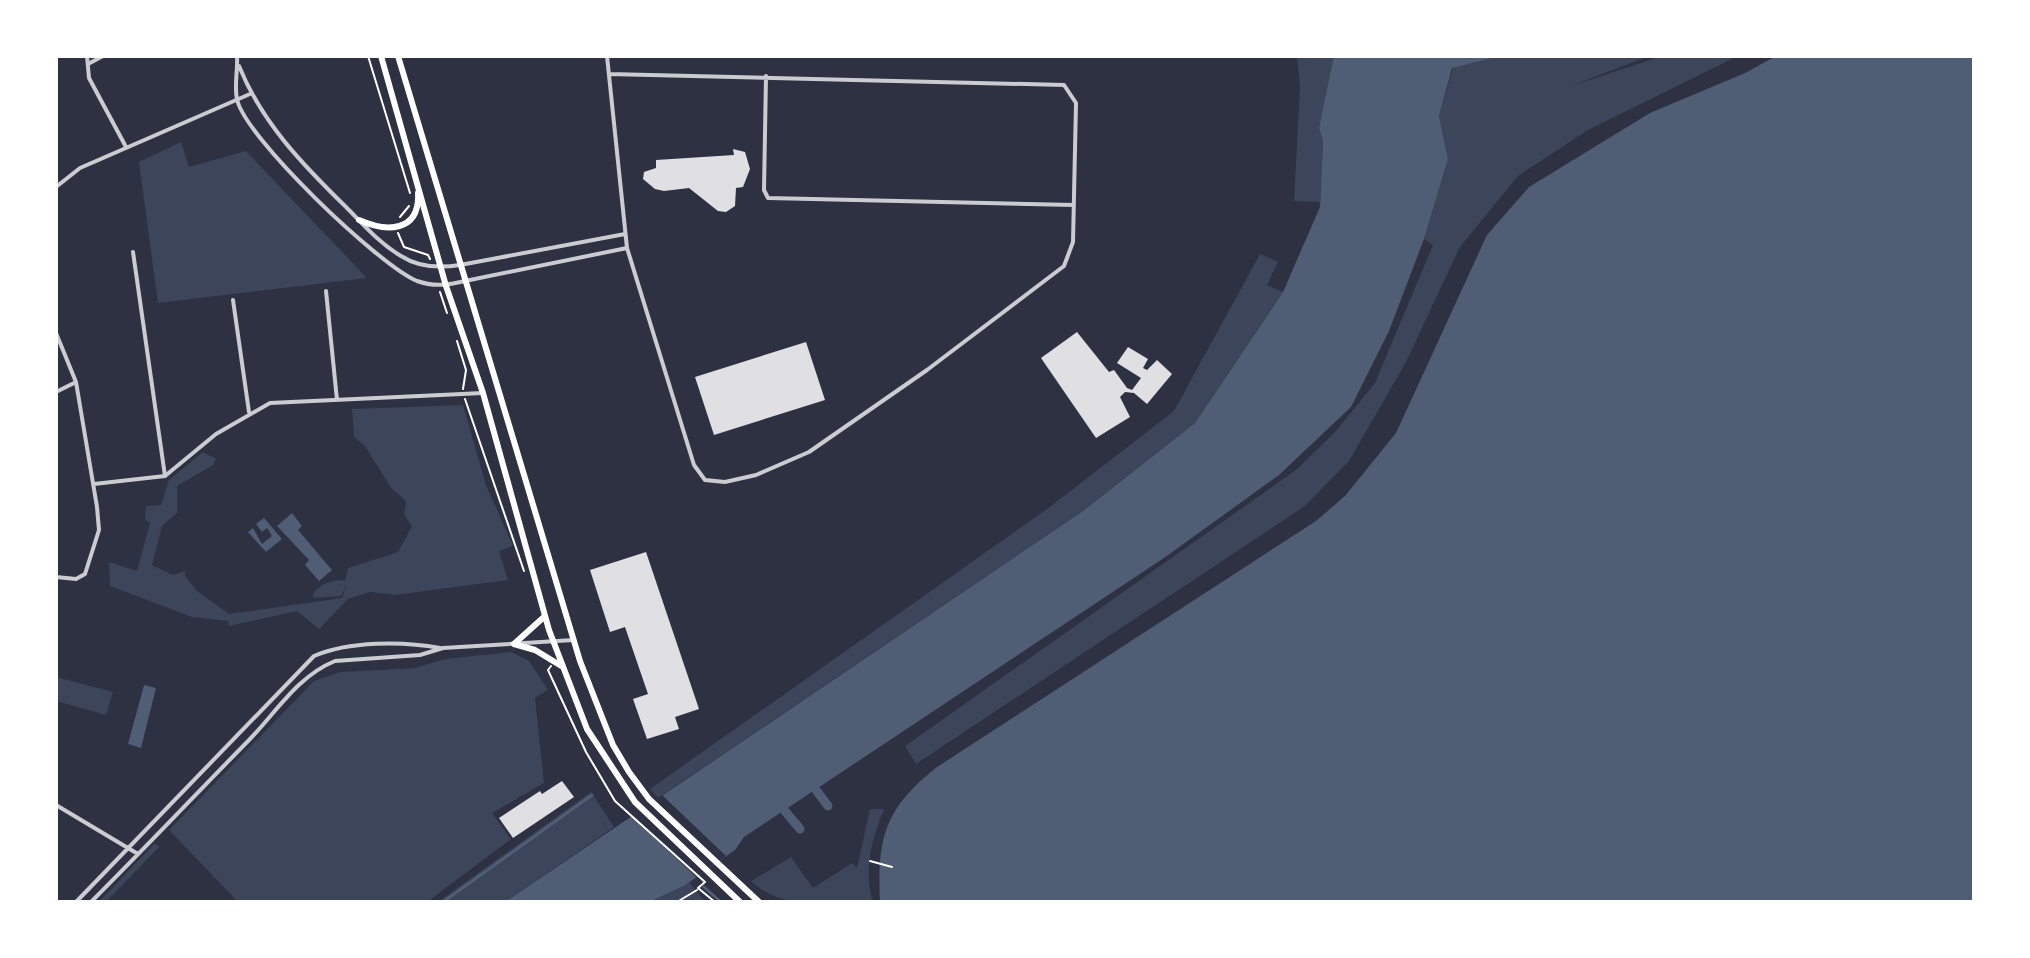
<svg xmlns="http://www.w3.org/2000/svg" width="2030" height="958" viewBox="0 0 2030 958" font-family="Signika,sans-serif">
	<rect width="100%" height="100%" fill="#2d3142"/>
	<path fill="#3c4559" d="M 1297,56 L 1334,56 L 1335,61 L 1319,128 L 1323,140 L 1320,202 L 1294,201 L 1300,87 Z
		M 1500,56 L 1649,56 L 1571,86 L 1662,56 L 1738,56 L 1588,130 L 1518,176 L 1460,247 L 1406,362 L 1349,461 L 1305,506 L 916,764 L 905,746 L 1296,470 L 1335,432 L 1375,383 L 1433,245 L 1424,239 L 1448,159 L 1439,116 L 1453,67 Z
		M 181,142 L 189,167 L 246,151 L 367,278 L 158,303 L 139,162 Z
		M 1260,254 L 1278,262 L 1267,285 L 1283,292 L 1195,423 L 1083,511 L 658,798 L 650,789 L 1047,509 L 1174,411 Z
		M 463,405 L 486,485 L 513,546 L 499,551 L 508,580 L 395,595 L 370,592 L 348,599 L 319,629 L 297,611 L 229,626 L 228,621 L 192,617 L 110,586 L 109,562 L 137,571 L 150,523 L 145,520 L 146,506 L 161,505 L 169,480 L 203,452 L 216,459 L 213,465 L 177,486 L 177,513 L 162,526 L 152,565 L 173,575 L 185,571 L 185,576 L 197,591 L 229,614 L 342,598 L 347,584 L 341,596 L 314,598 L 313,594 C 318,585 335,578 345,581 L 348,568 L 398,552 L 412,526 L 404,515 L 406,501 L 391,488 L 365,446 L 354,437 L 352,409 Z
		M 511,652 L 529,661 L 548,690 L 535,698 L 544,783 L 492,813 L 511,839 L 427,902 L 238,902 L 169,830 L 314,681 L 340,672 L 415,668 L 445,659 Z
		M 56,677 L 113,692 L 106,715 L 56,701 Z
		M 591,792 L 614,827 L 505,902 L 438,902 Z
		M 870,809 L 884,809 C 872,839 863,870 873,902 C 832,902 783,912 751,881 L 791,857 L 813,888 L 852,863 L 857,868 Z
		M 154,844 L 160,846 L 106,902 L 99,902 Z
		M 689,882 L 705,902 L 649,902 L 684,886 Z"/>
	<path fill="#4f5d75" d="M 1334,56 L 1500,56 L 1452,68 L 1439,116 L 1448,159 L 1424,239 L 1389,331 L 1351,407 L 1279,475 L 1164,558 L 744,837 L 735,850 L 684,886 L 649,902 L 505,902 L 1083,511 L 1195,423 L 1283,292 L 1320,207 L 1323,141 L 1319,128 Z
		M 1776,56 L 1974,56 L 1974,902 L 880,902 C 877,837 885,808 937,767 L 1316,521 L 1345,496 L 1396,433 L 1487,235 L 1529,187 L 1650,113 L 1745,73 Z
		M 292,513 L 302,526 L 298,530 L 332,570 L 319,581 L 305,565 L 309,560 L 277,526 Z
		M 264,518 L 282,539 L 266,552 L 248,532 L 253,528 L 262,544 L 272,536 L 267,528 L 262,532 L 256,524 Z
		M 144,685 L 156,688 L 141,748 L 128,744 Z"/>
	<path fill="#2d3142" d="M 662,795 L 726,856 L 696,877 L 632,816 Z"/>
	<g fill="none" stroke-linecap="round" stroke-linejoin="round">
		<path stroke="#4f5d75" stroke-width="3" d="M 704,887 L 721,902
			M 443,902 L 592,795"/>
		<path stroke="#4f5d75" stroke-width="9" d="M 816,790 L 828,806
			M 785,811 L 800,829"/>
	</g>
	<path fill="#e0e0e3" d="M 733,149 L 745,152 L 750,169 L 743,187 L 736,188 L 735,206 L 726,212 L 718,211 L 689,188 L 664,191 L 655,189 L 643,179 L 644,172 L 656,168 L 656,160 L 734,155 Z
		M 1077,332 L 1109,372 L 1114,370 L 1127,388 L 1132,390 L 1141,378 L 1117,363 L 1128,347 L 1148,359 L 1143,368 L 1147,370 L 1157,360 L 1172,374 L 1147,404 L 1134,393 L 1125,392 L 1120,397 L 1130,417 L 1096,438 L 1041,358 Z
		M 806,342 L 825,400 L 714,435 L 695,377 Z
		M 646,552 L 699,709 L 675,717 L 679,729 L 647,739 L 633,699 L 648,694 L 625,627 L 610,632 L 590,570 Z
		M 562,781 L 574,797 L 513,838 L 499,818 L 540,791 L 542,794 Z"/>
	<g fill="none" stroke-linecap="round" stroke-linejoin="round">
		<path stroke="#fff" stroke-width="2" d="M 368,56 L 410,193
			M 400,217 L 409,206
			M 398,233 L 404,247 L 428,255 L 430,259
			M 440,292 L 447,313
			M 457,341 L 466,370 L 463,389
			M 465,399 L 524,571
			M 551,666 L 548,670 L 586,752 L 615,801 L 705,882 L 698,888 L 715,902
			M 870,861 L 892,867
			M 677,902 L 697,890"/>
		<path stroke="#caccd0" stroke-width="4" d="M 87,56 L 89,78 L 126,147
			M 607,56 L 627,248 L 694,465 L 705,480 L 725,482 L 756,475 L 809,452 L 927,370 L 1064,266 L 1073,242 L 1076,103 L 1064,85 L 609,74
			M 88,64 L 103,56
			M 766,76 L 764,190 L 768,198 L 1074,205
			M 133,252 L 165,476
			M 460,265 L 625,234
			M 465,281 L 627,248
			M 326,291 L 337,400
			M 233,300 L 249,412
			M 56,333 L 76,382 L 97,507 L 99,530 L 85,574 L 76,579 L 56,577
			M 56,392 L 76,382
			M 94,484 L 165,476 L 216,434 L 270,403 L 483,393
			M 56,805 L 138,854
			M 76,902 L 314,656 C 349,641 403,641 440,648
			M 91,902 C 145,848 197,793 250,739 C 277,711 298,676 335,661 L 420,655 L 443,648 L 574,640"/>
		<path stroke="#caccd0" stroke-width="4" d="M 237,56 C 238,70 234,86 237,99 C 244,137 380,266 417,281 C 434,287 448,285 465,281
			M 239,66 C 262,123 303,165 346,207 C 363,224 379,243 401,256 C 418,267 441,268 460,265
			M 56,187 L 80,168 L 250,94"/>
		<path stroke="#fff" stroke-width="6" d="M 381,56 L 446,286 L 483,393 L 549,630 L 587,729 L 635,802 L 740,902
			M 398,56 L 580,661 L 613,745 L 629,772 L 649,799 L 759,902
			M 359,220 C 386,232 420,233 418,193
			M 514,644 L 535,650 L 563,667
			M 514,644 L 545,616"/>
	</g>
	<rect width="2030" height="958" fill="none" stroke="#ffffff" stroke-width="116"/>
</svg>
